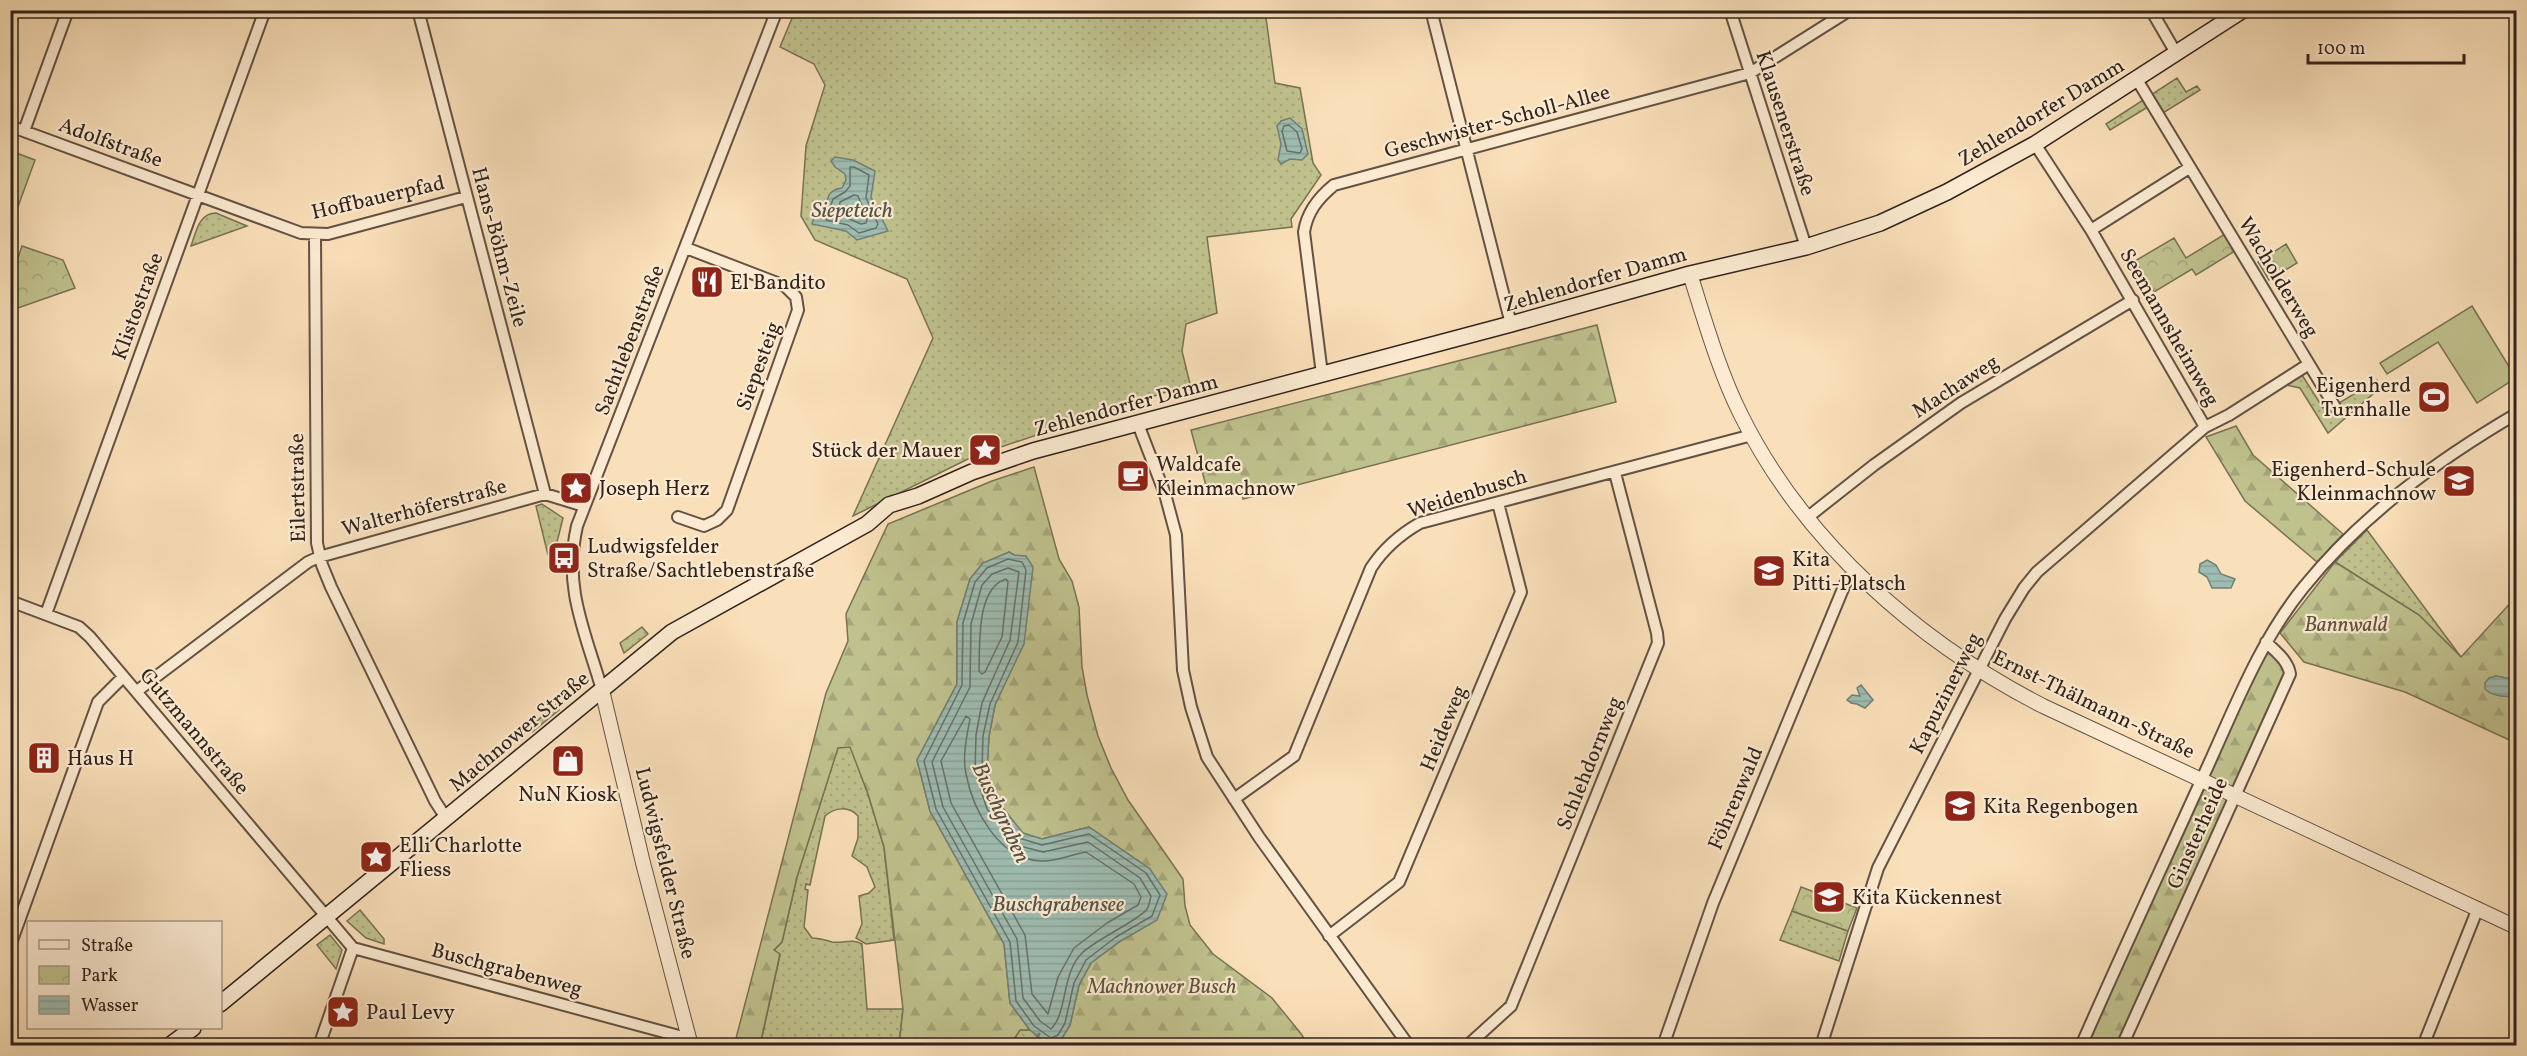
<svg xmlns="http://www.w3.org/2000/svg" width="2527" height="1056" viewBox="0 0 2527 1056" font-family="Vollkorn,serif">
	<defs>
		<pattern id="grass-dots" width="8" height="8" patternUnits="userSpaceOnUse" patternTransform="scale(1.5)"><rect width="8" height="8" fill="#c0c28e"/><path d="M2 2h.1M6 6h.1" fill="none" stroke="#a5a67a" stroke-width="1.8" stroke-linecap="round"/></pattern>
		<pattern id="forest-firs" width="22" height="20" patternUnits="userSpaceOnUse" patternTransform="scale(1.5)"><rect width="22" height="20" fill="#c0c28e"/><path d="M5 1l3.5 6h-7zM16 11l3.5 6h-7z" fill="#a5a67a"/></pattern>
		<pattern id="park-crowns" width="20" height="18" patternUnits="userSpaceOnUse" patternTransform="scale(1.5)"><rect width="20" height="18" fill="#c0c28e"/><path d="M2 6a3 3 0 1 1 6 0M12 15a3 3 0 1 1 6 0" fill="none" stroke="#a5a67a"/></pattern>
		<pattern id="water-rules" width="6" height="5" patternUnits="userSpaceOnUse" patternTransform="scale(1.5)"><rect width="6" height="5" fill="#9ebdb2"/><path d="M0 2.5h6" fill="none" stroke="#89a298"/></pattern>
	</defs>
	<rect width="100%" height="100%" fill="#fae0ba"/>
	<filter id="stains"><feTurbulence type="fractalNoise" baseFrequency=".00333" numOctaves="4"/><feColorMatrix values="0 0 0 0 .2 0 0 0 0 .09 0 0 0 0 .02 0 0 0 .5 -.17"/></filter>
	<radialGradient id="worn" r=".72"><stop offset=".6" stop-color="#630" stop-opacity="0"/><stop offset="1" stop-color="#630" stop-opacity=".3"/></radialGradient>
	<path fill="url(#grass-dots)" stroke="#787255" stroke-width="1.5" d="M 795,11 L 1265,11 L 1275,83 L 1300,88 L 1313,163 L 1321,175 L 1291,219 L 1292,227 L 1207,237 L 1217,313 L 1186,324 L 1182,351 L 1190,384 L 974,456 L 853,516 L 933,338 L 907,279 L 815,240 L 801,216 L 806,146 L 825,85 L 814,64 L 780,47 Z
		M 2177,78 L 2186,92 L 2197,86 L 2200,90 L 2163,113 L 2156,102 L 2110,130 L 2106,124 Z
		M 216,213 L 247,226 L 191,246 C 196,232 199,213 216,213 Z
		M 2302,375 L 2323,408 L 2329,404 L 2331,408 L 2377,380 L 2381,387 L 2328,433 L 2300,388 L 2286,385 Z
		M 542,504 L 563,518 L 554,554 L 548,555 L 536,506 Z
		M 2367,530 L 2461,657 L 2419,615 L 2335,562 Z
		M 642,627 L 648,634 L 624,653 L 620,643 Z
		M 556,704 L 559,710 L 532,732 L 528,729 Z
		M 838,747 L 851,747 L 868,794 L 884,847 L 894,940 L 866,944 L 856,938 L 862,924 L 859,896 L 869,893 L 875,887 L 867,867 L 852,856 L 858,838 L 858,816 C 849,806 835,807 825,816 L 810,885 L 806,884 L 805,889 L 808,890 L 804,927 L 812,938 C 820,938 825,940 832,942 C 843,944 851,938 862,944 L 867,1009 L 903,1009 L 899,1045 L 760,1046 L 780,955 L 774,950 L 782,942 L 797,877 Z
		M 360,910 L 384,939 L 384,944 L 366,938 L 347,921 Z
		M 1792,911 L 1848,931 L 1839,961 L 1780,940 Z
		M 330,935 L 342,950 L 336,969 L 317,945 Z
		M 1020,1030 L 1030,1030 L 1049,1045 L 1010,1046 Z"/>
	<path fill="url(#forest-firs)" stroke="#787255" stroke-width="1.5" d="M 1597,325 L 1616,402 L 1243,499 L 1240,486 L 1208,493 L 1191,430 Z
		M 2236,426 L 2253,455 L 2343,534 L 2317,562 L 2245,501 L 2206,437 Z
		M 1034,467 L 1059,559 L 1072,581 L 1079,607 L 1082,667 L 1087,695 L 1098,736 L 1111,768 L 1128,800 L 1183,879 L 1185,906 L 1190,925 L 1213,954 L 1272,998 L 1302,1035 L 1307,1045 L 1048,1045 L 1061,1040 L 1070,1025 L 1079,985 L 1091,963 L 1119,942 L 1150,869 L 1089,827 L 1042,839 L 1022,833 L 998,802 L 987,769 L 989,736 L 995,705 L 1004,685 L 1014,555 L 1009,552 L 983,563 L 970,579 L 957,622 L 957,684 L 917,760 L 930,811 L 1004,944 L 1010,1003 L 1030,1030 L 1020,1030 L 1010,1045 L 899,1045 L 903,1009 L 884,847 L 868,794 L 850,747 L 838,748 L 797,877 L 782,942 L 774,950 L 780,954 L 760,1045 L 734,1046 L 826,693 L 848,641 L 846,614 L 888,524 L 992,481 Z
		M 2335,562 L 2419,615 L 2461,657 L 2516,597 L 2516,680 L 2496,676 L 2511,696 L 2516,696 L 2516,743 L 2405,692 L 2304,662 L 2280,633 Z
		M 2266,642 L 2289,667 L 2122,1045 L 2081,1046 Z"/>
	<path fill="url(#park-crowns)" stroke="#787255" stroke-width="1.5" d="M 2225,234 L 2235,251 L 2196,275 L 2192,269 L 2154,292 L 2135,261 L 2174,238 L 2186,258 Z
		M 2286,244 L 2297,263 L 2269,280 L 2258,262 Z
		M 22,246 L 63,260 L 75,288 L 15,309 L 11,308 L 11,279 Z
		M 1801,887 L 1857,908 L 1848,931 L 1792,911 Z"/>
	<path fill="#c0c28e" stroke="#787255" stroke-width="1.5" d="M 11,151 L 35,160 L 11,226 L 10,151 Z
		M 2472,306 L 2516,378 L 2477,403 L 2438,342 L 2387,374 L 2380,363 Z"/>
	<path fill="url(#water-rules)" stroke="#727f76" stroke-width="1.5" d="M 1290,118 L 1302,129 L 1308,154 L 1302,160 L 1290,159 L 1281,164 L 1278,160 L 1281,144 L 1277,126 L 1281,121 Z
		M 835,157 L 853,160 L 875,171 L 871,197 L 888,231 L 857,240 L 846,231 L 812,224 L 813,220 L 824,212 C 828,200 826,190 842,188 L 846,180 L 845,174 L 835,167 L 831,161 Z
		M 1009,552 L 1014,555 L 1026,556 L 1033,567 L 1024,644 L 995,705 L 989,736 L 987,769 L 998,802 L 1023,833 L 1042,839 L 1089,827 L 1150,869 L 1167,894 L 1157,920 L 1119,942 L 1091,963 L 1079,985 L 1070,1025 L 1061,1040 L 1049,1045 L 1030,1030 L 1010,1003 L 1004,944 L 930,811 L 917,760 L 957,684 L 957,622 L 970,579 L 983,563 Z
		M 2207,560 L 2216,565 L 2221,574 L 2235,579 L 2231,588 L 2212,588 L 2207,577 L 2199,572 L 2200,564 Z
		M 2496,676 L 2516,680 L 2516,696 C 2506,697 2493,697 2485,689 L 2485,683 L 2489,678 Z
		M 1861,685 L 1873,700 L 1865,708 L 1857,704 L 1851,703 L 1847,700 L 1852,695 L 1860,696 L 1857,688 Z"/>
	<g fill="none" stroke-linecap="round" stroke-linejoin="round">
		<path stroke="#687067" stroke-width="1.5" d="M 1289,125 L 1297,132 L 1302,149 L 1300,153 L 1287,151 L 1282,131 L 1284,126 Z
			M 850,167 L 854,167 L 869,175 L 866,198 L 878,224 L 876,228 L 859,233 L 848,225 L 826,220 L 833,199 L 845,192 L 850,186 Z
			M 854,195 L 858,196 L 867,219 L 866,223 L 861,224 L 838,214 L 840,202 Z
			M 1008,559 L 1022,562 L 1026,570 L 1018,642 L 990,704 L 983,736 L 982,770 L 993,805 L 1019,838 L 1042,845 L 1089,834 L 1146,873 L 1160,895 L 1152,916 L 1116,937 L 1086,960 L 1074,983 L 1065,1023 L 1058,1035 L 1051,1038 L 1034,1026 L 1016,1001 L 1010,942 L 936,809 L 924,761 L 962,685 L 963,623 L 975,582 L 987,568 Z
			M 1008,568 L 1019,572 L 1010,640 L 982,703 L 976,735 L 975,772 L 987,809 L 1016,845 L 1043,852 L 1088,842 L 1140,878 L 1151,896 C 1150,900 1149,906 1147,909 C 1141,919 1095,940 1082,953 C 1061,974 1068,1012 1051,1029 L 1040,1021 L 1023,998 L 1017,939 L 943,807 L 932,762 L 970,687 L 971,624 L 982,585 L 992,574 Z
			M 1006,579 L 1008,582 L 1002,637 L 985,672 L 982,674 L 979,671 C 980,645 976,588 1006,579 Z
			M 966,716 L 970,719 C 967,735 962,757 966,774 C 973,810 999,860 1041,861 C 1057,862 1072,854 1086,852 L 1134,884 L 1141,897 L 1138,905 L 1107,923 L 1074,948 L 1058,977 L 1048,1014 L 1032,994 L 1025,935 L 951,803 L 941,761 Z"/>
		<path stroke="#727f76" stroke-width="3" d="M 1033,1046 L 1039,1034"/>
		<g stroke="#635244" stroke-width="14">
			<path id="minor" d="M 418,10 L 545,494
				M 1431,10 L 1511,324
				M 1730,10 L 1806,247
				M 2151,10 L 2176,53
				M 2136,78 L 2335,407
				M 10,126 L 301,233 L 328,234 L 466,197
				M 24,131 L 68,10
				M 2035,144 L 2091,230 L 2205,427
				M 2091,230 L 2189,168
				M 315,235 L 317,543 L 322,565 L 331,587 L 435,801 L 446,818
				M 1322,374 L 1304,232 C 1307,212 1318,198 1334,185 L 1750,73 L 1850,10
				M 1138,424 L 1165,494 L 1176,535 L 1183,670 L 1191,707 L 1207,757 L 1259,837 L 1409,1046
				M 678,517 L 704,526 L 717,520 L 727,510 L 798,310 L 796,297 L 785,286 L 686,248
				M 1808,517 L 1874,465 L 1961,403 L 2133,300
				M 10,601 L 79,627 L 90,637 L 353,948 L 690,1039
				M 46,614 L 265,10
				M 602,690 C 585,631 563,588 577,526 L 777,10
				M 137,691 L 308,562 L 319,557 L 545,494 L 584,506
				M 1234,799 L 1294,756 L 1371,568 C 1384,548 1399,535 1420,523 L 1752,435
				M 1329,936 L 1399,882 L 1521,592 L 1498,503
				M 10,946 L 98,702 L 123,677
				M 319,1046 L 353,948
				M 1467,1046 L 1511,1006 L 1658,643 L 1657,633 L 1615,473
				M 1663,1046 L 1713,903 L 1845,584 L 1855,570
				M 1821,1046 L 1878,868 L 2005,619 L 2024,588 L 2037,572 L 2205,427 L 2229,415 L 2309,364
				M 2081,1046 C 2120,957 2161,869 2201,781 C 2232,715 2257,645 2303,588 C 2362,515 2436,461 2516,414
				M 2122,1046 L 2290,674 C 2288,660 2275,651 2266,642
				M 2423,1046 L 2478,908"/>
		</g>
		<g stroke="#635244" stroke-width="16">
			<path id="tertiary" d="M 1690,274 C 1705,321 1719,371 1741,415 C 1804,542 1918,642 2043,706 L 2516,927
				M 602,690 L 643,863 L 691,1046"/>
		</g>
		<g stroke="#31231c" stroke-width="18">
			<path id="secondary" d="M 220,1004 L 672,632 L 867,524 L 889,505 L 918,496 L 972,472 L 1033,451 L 1511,324 L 1690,274 L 1806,247 L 1880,223 L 1947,192 L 2035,144 L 2243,10
				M 169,1046 L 193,1028"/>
		</g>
		<use href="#minor" stroke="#fcebd2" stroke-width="10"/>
		<use href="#tertiary" stroke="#fcebd2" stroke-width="14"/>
		<use href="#secondary" stroke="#fcebd2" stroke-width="15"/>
	</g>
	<defs>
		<g id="restaurant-square" transform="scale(1.725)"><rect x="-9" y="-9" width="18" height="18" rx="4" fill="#8f2418" stroke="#fcebd2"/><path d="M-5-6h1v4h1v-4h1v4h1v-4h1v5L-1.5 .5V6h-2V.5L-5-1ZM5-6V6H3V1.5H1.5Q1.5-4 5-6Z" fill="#fff"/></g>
		<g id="stadium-square" transform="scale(1.725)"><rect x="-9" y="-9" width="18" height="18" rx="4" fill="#8f2418" stroke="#fcebd2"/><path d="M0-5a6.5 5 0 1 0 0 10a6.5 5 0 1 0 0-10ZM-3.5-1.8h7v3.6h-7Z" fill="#fff"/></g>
		<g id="sight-square" transform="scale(1.725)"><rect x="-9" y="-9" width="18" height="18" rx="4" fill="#8f2418" stroke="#fcebd2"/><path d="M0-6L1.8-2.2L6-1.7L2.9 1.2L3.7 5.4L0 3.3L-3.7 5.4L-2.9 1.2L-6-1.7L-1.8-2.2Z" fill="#fff"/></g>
		<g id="cafe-square" transform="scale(1.725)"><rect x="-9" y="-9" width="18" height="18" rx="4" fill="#8f2418" stroke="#fcebd2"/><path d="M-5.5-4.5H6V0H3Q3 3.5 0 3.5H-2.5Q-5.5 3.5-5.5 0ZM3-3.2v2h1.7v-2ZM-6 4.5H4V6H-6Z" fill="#fff"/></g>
		<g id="school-square" transform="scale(1.725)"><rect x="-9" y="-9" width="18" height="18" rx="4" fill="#8f2418" stroke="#fcebd2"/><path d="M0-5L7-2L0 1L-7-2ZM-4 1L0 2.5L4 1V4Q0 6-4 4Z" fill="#fff"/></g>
		<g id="bus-square" transform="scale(1.725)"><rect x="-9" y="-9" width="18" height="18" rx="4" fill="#8f2418" stroke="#fcebd2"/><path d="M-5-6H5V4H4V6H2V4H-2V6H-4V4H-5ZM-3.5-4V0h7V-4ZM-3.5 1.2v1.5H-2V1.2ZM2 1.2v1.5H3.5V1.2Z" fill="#fff"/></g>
		<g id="building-square" transform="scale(1.725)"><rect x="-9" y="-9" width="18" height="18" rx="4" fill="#8f2418" stroke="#fcebd2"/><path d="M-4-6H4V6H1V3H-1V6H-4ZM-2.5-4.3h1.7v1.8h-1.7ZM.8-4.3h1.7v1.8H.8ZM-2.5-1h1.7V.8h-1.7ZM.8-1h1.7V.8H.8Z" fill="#fff"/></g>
		<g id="shop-square" transform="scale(1.725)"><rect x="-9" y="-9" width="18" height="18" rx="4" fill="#8f2418" stroke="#fcebd2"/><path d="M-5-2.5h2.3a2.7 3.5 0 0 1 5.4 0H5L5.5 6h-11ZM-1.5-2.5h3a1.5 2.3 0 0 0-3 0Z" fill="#fff"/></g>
	</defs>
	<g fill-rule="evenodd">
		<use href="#restaurant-square" x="707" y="282"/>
		<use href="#stadium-square" x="2434" y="397"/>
		<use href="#sight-square" x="985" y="450"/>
		<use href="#cafe-square" x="1133" y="476"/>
		<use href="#school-square" x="2459" y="481"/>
		<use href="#sight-square" x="576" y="488"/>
		<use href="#bus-square" x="564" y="558"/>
		<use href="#school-square" x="1769" y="571"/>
		<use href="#building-square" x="44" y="758"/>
		<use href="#shop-square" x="568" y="761"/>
		<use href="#school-square" x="1960" y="806"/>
		<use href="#sight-square" x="376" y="857"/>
		<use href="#school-square" x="1829" y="897"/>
		<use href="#sight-square" x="343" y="1012"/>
	</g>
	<g text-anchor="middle" stroke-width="4.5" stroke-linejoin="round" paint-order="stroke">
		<g font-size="21" fill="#31231c" stroke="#fcebd2">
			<text transform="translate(2041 112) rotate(-31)" y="7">Zehlendorfer Damm</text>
			<text transform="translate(1497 121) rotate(-15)" y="7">Geschwister-Scholl-Allee</text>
			<text transform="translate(1786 123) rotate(72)" y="7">Klausenerstraße</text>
			<text transform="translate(111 142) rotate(20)" y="7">Adolfstraße</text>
			<text transform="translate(378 197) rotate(-13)" y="7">Hoffbauerpfad</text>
			<text transform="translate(500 247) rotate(75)" y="7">Hans-Böhm-Zeile</text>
			<text transform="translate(2279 277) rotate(59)" y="7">Wacholderweg</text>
			<text transform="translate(1595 279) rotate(-16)" y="7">Zehlendorfer Damm</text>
			<text transform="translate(137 306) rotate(-70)" y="7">Klistostraße</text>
			<text transform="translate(2170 327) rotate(60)" y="7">Seemannsheimweg</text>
			<text transform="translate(629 340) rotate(-69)" y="7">Sachtlebenstraße</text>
			<text transform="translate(758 366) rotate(-70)" y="7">Siepesteig</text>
			<text transform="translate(1955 386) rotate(-33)" y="7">Machaweg</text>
			<text transform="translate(1126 405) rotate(-15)" y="7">Zehlendorfer Damm</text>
			<text transform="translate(297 488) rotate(-91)" y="7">Eilertstraße</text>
			<text transform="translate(1467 493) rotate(-17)" y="7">Weidenbusch</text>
			<text transform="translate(424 507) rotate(-15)" y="7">Walterhöferstraße</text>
			<text transform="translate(1945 693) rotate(-63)" y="7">Kapuzinerweg</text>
			<text transform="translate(2094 704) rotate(26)" y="7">Ernst-Thälmann-Straße</text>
			<text transform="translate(1443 728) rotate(-68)" y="7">Heideweg</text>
			<text transform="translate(195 731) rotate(50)" y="7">Gutzmannstraße</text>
			<text transform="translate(519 731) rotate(-40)" y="7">Machnower Straße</text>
			<text transform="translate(1589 763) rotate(-68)" y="7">Schlehdornweg</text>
			<text transform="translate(1735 798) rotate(-67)" y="7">Föhrenwald</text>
			<text transform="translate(2197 833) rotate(-66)" y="7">Ginsterheide</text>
			<text transform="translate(666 863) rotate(76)" y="7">Ludwigsfelder Straße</text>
			<text transform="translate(507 969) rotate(15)" y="7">Buschgrabenweg</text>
		</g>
		<g font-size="21" fill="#31231c" stroke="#fcebd2" text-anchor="start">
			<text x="730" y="289">El Bandito</text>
			<text x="2411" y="392" text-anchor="end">Eigenherd<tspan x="2411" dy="24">Turnhalle</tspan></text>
			<text x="962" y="457" text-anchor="end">Stück der Mauer</text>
			<text x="1156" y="471">Waldcafe<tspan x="1156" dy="24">Kleinmachnow</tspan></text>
			<text x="2436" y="476" text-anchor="end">Eigenherd-Schule<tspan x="2436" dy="24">Kleinmachnow</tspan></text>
			<text x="599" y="495">Joseph Herz</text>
			<text x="587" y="553">Ludwigsfelder<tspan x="587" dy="24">Straße/Sachtlebenstraße</tspan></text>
			<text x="1792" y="566">Kita<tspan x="1792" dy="24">Pitti-Platsch</tspan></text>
			<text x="67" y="765">Haus H</text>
			<text x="568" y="801" text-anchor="middle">NuN Kiosk</text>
			<text x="1983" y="813">Kita Regenbogen</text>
			<text x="399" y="852">Elli Charlotte<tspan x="399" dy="24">Fliess</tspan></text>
			<text x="1852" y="904">Kita Kückennest</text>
			<text x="366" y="1019">Paul Levy</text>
		</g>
		<g font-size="21" font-style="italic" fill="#5c533e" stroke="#fcebd2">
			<text x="2346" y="631">Bannwald</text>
			<text x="1162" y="993">Machnower Busch</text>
		</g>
		<g font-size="22" font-style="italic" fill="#525149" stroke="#fcebd2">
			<text x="852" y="217">Siepeteich</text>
			<text transform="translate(1002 812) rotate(65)" y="8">Buschgraben</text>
			<text x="1058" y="911">Buschgrabensee</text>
		</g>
	</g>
	<rect width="2527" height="1056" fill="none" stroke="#fae0ba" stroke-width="36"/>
	<rect x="12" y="12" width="2503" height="1032" fill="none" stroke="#31231c" stroke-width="3"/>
	<rect x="18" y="18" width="2491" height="1020" fill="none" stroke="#31231c" stroke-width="1.5"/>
	<rect x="27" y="921" width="195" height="108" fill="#fcebd2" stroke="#ab9b89" stroke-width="1.5"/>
	<rect x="39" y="940" width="30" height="9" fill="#fcebd2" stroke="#ab9b89" stroke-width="1.5"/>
	<text x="81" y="951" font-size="18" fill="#31231c">Straße</text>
	<rect x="39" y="966" width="30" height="18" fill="url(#park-crowns)" stroke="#ab9b89" stroke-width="1.5"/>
	<text x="81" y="981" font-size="18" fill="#31231c">Park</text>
	<rect x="39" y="996" width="30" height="18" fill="url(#water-rules)" stroke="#ab9b89" stroke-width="1.5"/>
	<text x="81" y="1011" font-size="18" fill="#31231c">Wasser</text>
	<path d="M2308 54v9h156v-9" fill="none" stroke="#31231c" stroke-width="3"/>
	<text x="2317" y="54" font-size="18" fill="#31231c" stroke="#fcebd2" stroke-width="4.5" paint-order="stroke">100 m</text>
	<rect width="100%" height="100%" filter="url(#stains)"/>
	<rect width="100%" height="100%" fill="url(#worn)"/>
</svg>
